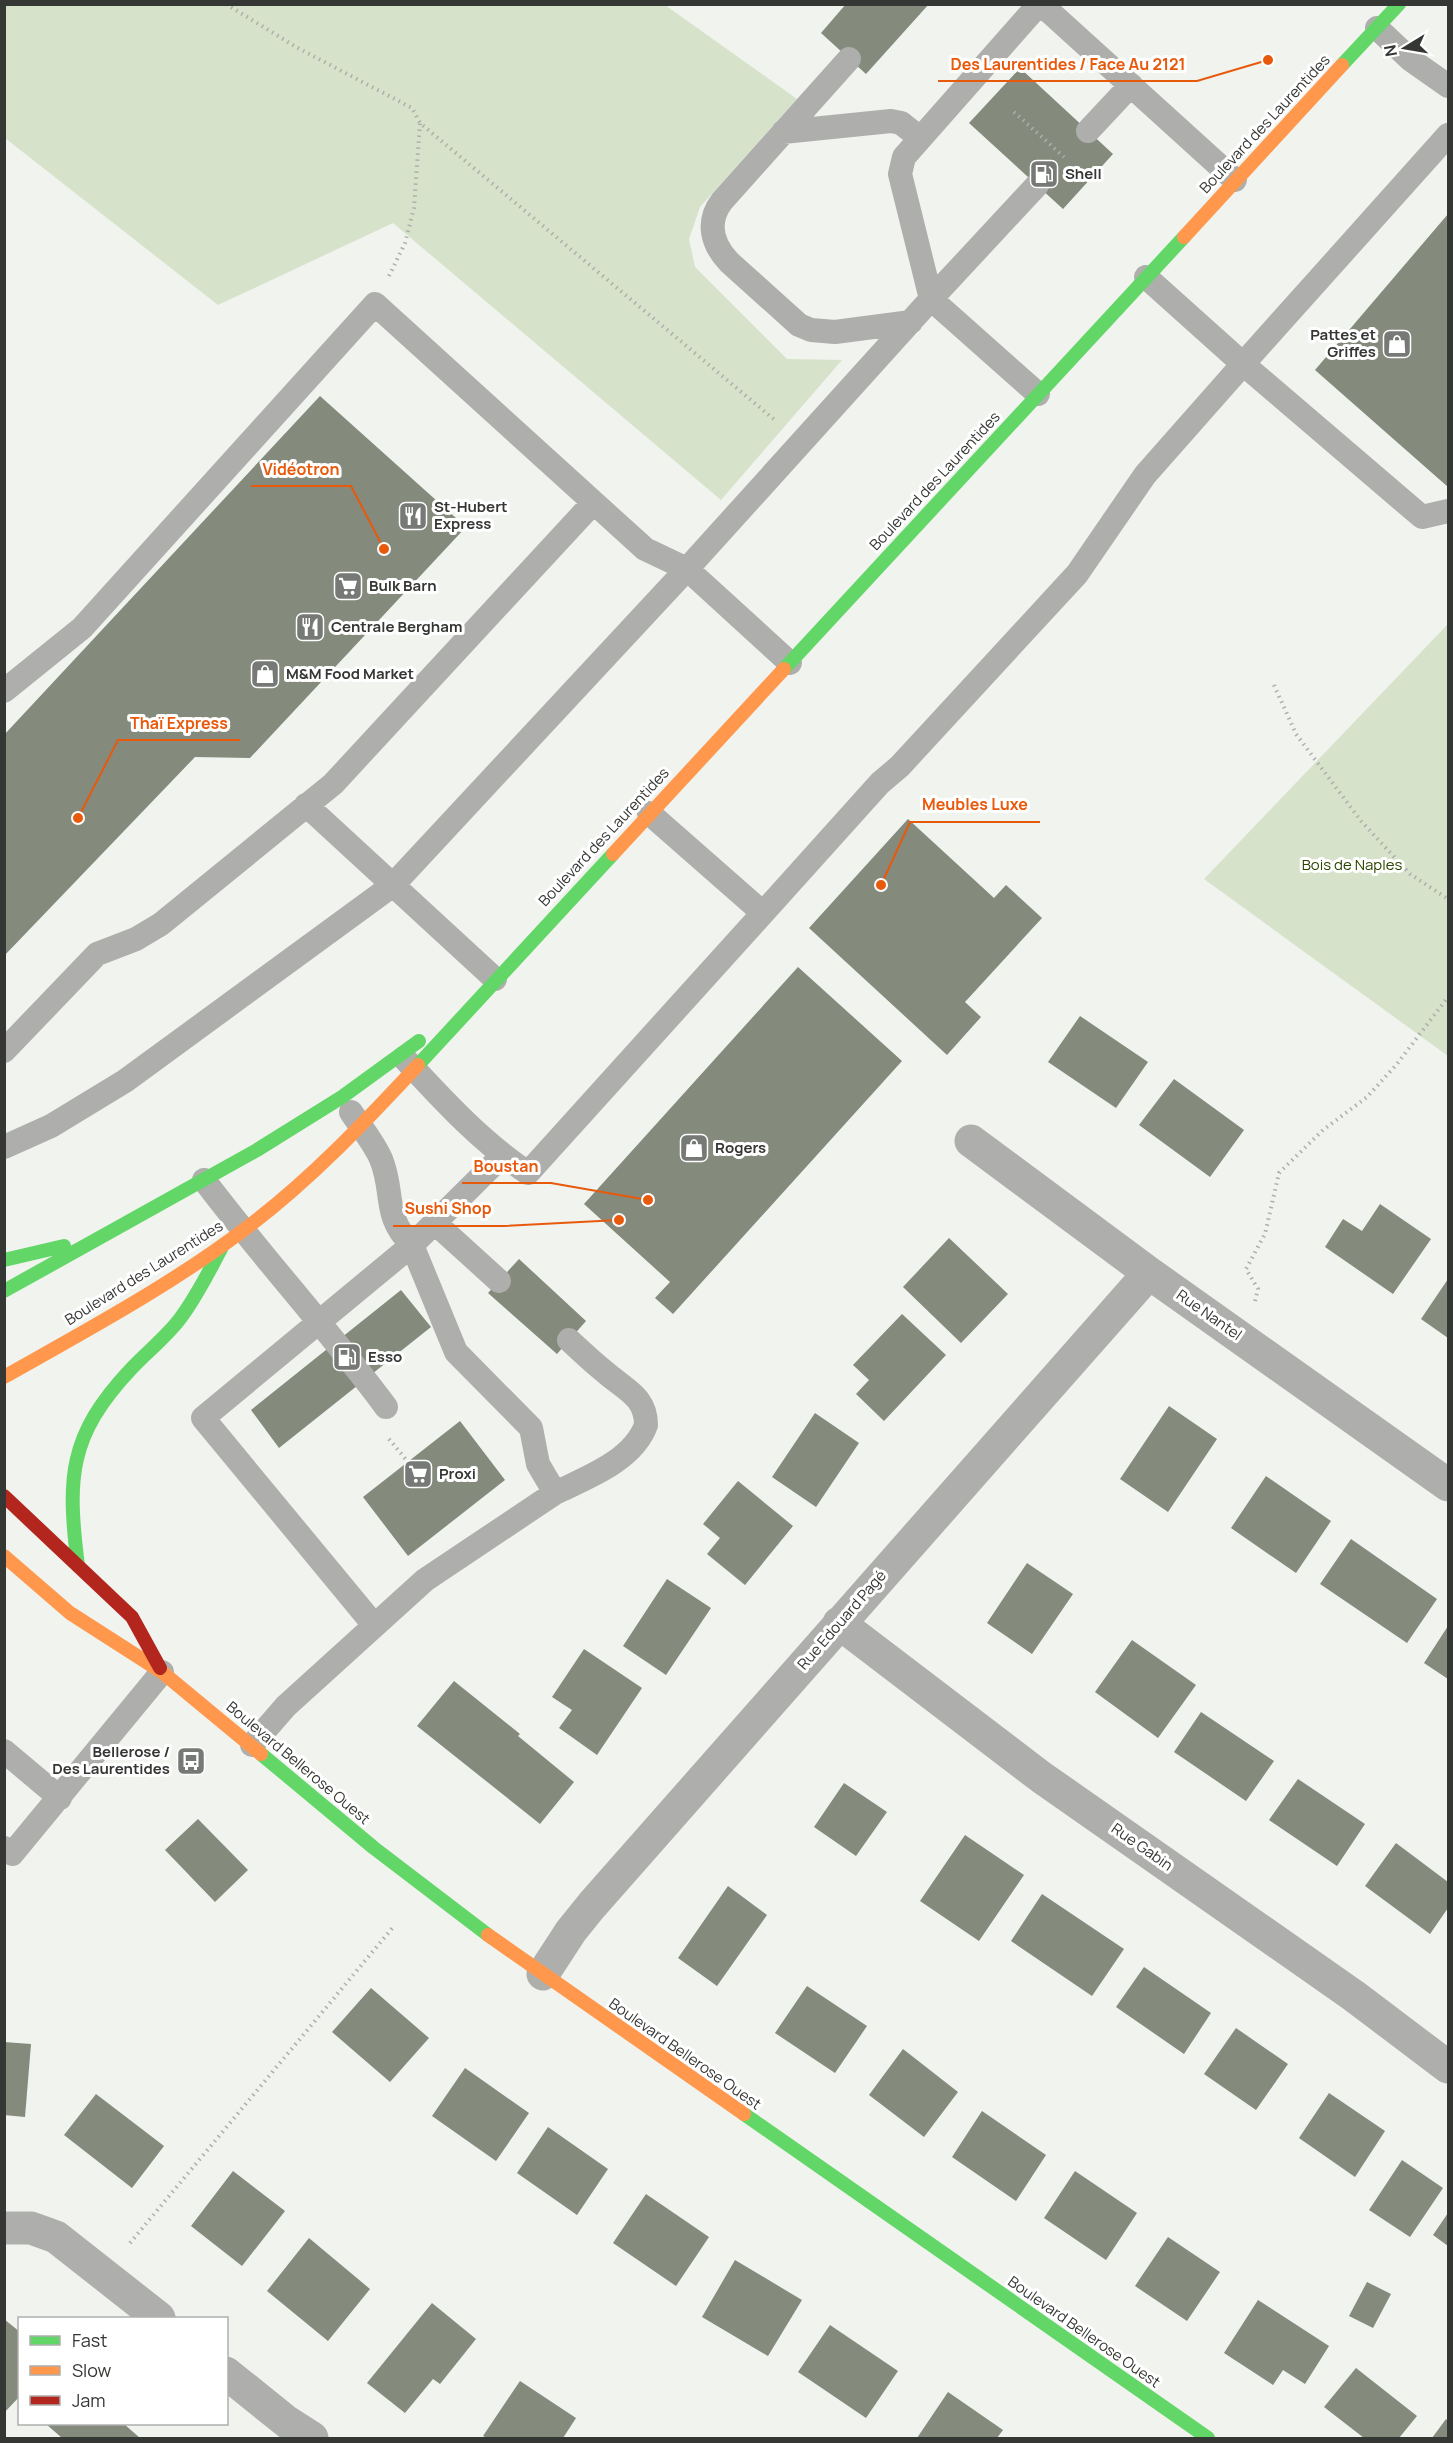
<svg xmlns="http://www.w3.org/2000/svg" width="1453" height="2443" viewBox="0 0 1453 2443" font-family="Manrope,sans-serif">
	<rect width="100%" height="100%" fill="#f0f3ee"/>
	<path fill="#d6e2c9" d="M 4,5 L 665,5 L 797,99 L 700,207 L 689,239 L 695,267 L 787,359 L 842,360 L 721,500 L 393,223 L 218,305 L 5,138 Z
		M 1448,624 L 1448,1056 L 1204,879 Z"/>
	<path fill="#848a7c" d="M 846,4 L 929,4 L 866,74 L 821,33 Z
		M 1020,68 L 1113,154 L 1063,209 L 969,123 Z
		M 1448,214 L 1448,487 L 1315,370 Z
		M 320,396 L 466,527 L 250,758 L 195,757 L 4,956 L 4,735 Z
		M 908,819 L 994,898 L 1006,885 L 1042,918 L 965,1002 L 981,1017 L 947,1055 L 809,928 Z
		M 798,967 L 902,1061 L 673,1314 L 655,1298 L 670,1282 L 584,1204 Z
		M 1080,1016 L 1148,1062 L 1116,1108 L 1048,1062 Z
		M 1174,1079 L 1244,1130 L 1210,1177 L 1139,1125 Z
		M 1380,1204 L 1431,1239 L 1393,1294 L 1325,1247 L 1343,1219 L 1362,1231 Z
		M 949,1238 L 1008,1294 L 961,1343 L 903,1287 Z
		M 519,1259 L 586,1321 L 557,1354 L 488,1293 Z
		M 1448,1279 L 1448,1338 L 1421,1319 Z
		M 401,1290 L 431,1327 L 279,1448 L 251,1410 Z
		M 902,1314 L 946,1355 L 884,1421 L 856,1394 L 869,1380 L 853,1365 Z
		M 1169,1406 L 1217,1439 L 1168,1512 L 1120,1479 Z
		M 815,1413 L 859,1443 L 816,1507 L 772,1477 Z
		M 460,1421 L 505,1480 L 408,1556 L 363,1497 Z
		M 1266,1476 L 1331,1521 L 1296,1573 L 1231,1528 Z
		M 738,1481 L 793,1526 L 745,1585 L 707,1554 L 720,1538 L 703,1524 Z
		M 1351,1539 L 1437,1599 L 1407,1643 L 1320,1584 Z
		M 1027,1563 L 1073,1594 L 1032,1654 L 987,1623 Z
		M 667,1579 L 711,1608 L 666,1675 L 623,1646 Z
		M 1448,1626 L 1448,1679 L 1424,1663 Z
		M 1132,1640 L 1196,1685 L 1158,1738 L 1095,1692 Z
		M 584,1649 L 642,1688 L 597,1755 L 559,1728 L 572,1710 L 552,1697 Z
		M 454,1681 L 520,1734 L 518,1736 L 574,1782 L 540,1824 L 417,1726 Z
		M 1201,1712 L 1274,1761 L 1246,1801 L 1174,1752 Z
		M 1298,1779 L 1365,1824 L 1337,1866 L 1269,1820 Z
		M 844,1783 L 887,1812 L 856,1856 L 814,1827 Z
		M 198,1819 L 248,1870 L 215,1902 L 165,1850 Z
		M 965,1835 L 1024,1875 L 979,1941 L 920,1901 Z
		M 1396,1843 L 1448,1882 L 1448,1908 L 1430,1934 L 1365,1886 Z
		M 728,1886 L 767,1915 L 717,1986 L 678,1958 Z
		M 1042,1894 L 1124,1949 L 1092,1996 L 1011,1941 Z
		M 1144,1967 L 1211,2013 L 1184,2054 L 1116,2007 Z
		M 807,1986 L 867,2026 L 835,2073 L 775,2033 Z
		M 371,1988 L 429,2038 L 390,2082 L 332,2032 Z
		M 1236,2028 L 1288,2064 L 1256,2110 L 1204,2074 Z
		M 4,2042 L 31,2044 L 25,2117 L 4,2115 Z
		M 903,2049 L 958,2092 L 924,2137 L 869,2095 Z
		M 465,2068 L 529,2113 L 496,2161 L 432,2116 Z
		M 1329,2093 L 1385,2131 L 1355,2177 L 1299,2138 Z
		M 96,2094 L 164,2146 L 132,2188 L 64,2135 Z
		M 982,2111 L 1046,2155 L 1016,2201 L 952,2157 Z
		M 548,2127 L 608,2169 L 577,2215 L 517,2173 Z
		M 1402,2160 L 1443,2188 L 1410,2237 L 1369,2210 Z
		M 233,2171 L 285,2211 L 242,2266 L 191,2226 Z
		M 1075,2171 L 1137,2213 L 1106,2260 L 1044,2218 Z
		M 646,2194 L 709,2237 L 676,2286 L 613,2243 Z
		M 1448,2213 L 1448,2246 L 1433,2235 Z
		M 1168,2237 L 1220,2272 L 1187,2321 L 1135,2286 Z
		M 309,2238 L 370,2289 L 328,2341 L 267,2291 Z
		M 735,2260 L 802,2300 L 768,2356 L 702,2317 Z
		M 1367,2282 L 1391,2294 L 1373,2328 L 1349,2316 Z
		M 1258,2300 L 1329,2346 L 1305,2384 L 1283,2370 L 1273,2385 L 1224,2353 Z
		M 432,2303 L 476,2339 L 440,2384 L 433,2379 L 405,2413 L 367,2383 Z
		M 4,2319 L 20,2332 L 20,2396 L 4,2413 Z
		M 830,2325 L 898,2371 L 866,2418 L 798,2372 Z
		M 1356,2368 L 1417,2416 L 1399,2438 L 1364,2438 L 1324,2407 Z
		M 520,2381 L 576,2418 L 563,2438 L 487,2438 L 483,2436 Z
		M 948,2392 L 1003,2430 L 997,2438 L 917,2438 Z
		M 1446,2419 L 1448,2421 L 1448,2438 L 1432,2438 Z
		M 46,2424 L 124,2424 L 140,2438 L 62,2438 Z"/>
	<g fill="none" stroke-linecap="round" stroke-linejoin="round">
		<path stroke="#aeafad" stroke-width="4" stroke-dasharray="1.5 4.5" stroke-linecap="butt" d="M 226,4 L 296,47 L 412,108 L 420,123 L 776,421
			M 1014,112 L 1064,157
			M 389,276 L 405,243 L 414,208 L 420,123
			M 1274,685 L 1296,734 L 1361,821 L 1410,874 L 1448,899
			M 1255,1301 L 1258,1289 L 1246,1269 L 1265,1234 L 1279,1173 L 1323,1130 L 1367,1097 L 1397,1064 L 1448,997
			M 389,1439 L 408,1462
			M 130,2243 L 394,1926"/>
		<path stroke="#aeafad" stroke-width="24" d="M 1041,4 L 1235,180
			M 1377,28 L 1411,60 L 1448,86
			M 849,59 L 722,201 C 706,222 712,244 729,262 L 799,325 L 811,330 L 835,332 L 911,322
			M 1088,131 L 1131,85
			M 783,132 L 891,121 L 901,123 L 920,138
			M 1448,135 L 1243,364 L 1422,517 L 1448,511
			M 931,299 L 900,174 L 904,157 L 1039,4
			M 931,299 L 1037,185
			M 790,663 L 687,569 L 931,299 L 1038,394
			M 4,691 L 82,628 L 375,304 L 645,549 L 687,569 L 393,885 L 125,1081 L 51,1126 L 4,1147
			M 306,805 L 495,979
			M 649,813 L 763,913 L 880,783 L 900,766 L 1077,574 L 1145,475 L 1243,364 L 1146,277
			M 4,1051 L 97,954 L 136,939 L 161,924 L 333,784 L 593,503
			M 404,1058 C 442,1099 481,1142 528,1173 L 763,913
			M 204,1180 C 263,1258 328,1329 386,1407
			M 435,1223 L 499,1281
			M 555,1493 C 586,1478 633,1461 646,1425 C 646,1396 624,1389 605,1372 C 592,1362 581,1351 569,1340
			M 374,1625 L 203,1418 L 412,1245 L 502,1156
			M 252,1745 L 286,1706 L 425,1580 L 555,1493 L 538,1464 L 531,1428 L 456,1352 L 412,1245 C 382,1216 395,1193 381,1159 C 374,1143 361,1127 351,1112
			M 4,1751 L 60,1798
			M 4,1848 L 12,1854 L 162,1672"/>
		<path stroke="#aeafad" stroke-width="33" d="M 971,1141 L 1149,1273 L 1448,1485
			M 839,1623 L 1041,1777 L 1354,1996 L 1448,2067
			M 543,1974 L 571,1931 L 592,1905 L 1149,1273
			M 4,2228 L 31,2228 L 56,2237 L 159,2318
			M 226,2373 L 287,2422 L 312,2438"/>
		<path stroke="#63d668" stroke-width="14" d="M 1342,65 L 1399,4
			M 784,669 L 1184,237
			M 418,1065 L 613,854
			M 4,1260 L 64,1246
			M 4,1291 L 257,1150 L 342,1097 L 419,1041
			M 78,1566 C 67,1478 68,1436 131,1369 C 147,1352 165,1338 179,1320 C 196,1298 208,1273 221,1249
			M 261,1754 L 374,1848 L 488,1935
			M 744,2114 L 1208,2438"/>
		<path stroke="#ff974d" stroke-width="14" d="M 1184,237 L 1342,65
			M 613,854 L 784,669
			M 4,1377 C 87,1330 173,1284 249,1226 C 311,1179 365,1122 418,1065
			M 4,1556 L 70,1613 L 162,1672 L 261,1754
			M 488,1935 L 744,2114"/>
		<path stroke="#b3261e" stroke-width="14" d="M 4,1496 L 132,1617 L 160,1668"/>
	</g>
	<defs>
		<g id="fuel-square" transform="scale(1.5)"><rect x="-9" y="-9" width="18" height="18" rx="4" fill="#767975" stroke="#fff"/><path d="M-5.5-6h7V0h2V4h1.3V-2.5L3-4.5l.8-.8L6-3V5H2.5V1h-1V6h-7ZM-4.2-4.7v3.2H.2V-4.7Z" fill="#fff"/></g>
		<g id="shop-square" transform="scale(1.5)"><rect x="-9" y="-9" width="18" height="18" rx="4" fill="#767975" stroke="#fff"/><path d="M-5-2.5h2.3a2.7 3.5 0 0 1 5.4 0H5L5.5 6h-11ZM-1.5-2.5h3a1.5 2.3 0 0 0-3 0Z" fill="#fff"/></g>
		<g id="restaurant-square" transform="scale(1.5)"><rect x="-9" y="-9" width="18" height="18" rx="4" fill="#767975" stroke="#fff"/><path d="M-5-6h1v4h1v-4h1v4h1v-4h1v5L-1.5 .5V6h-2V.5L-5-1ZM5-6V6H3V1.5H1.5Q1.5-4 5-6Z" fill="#fff"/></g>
		<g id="supermarket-square" transform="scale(1.5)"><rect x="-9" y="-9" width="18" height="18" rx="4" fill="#767975" stroke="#fff"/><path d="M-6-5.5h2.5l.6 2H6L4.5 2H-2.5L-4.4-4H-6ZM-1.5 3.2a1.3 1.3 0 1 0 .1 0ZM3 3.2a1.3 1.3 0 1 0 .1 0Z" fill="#fff"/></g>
		<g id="bus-square" transform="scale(1.5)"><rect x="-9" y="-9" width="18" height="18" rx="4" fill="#767975" stroke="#fff"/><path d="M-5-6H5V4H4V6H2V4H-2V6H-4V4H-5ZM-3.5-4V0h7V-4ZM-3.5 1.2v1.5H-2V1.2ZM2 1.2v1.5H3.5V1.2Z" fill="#fff"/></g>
	</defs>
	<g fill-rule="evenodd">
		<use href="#fuel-square" x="1044" y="174"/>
		<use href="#shop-square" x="1397" y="344"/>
		<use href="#restaurant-square" x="413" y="516"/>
		<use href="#supermarket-square" x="348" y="586"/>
		<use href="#restaurant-square" x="310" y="627"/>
		<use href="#shop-square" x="265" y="674"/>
		<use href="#shop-square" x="694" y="1148"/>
		<use href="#fuel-square" x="347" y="1357"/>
		<use href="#supermarket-square" x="418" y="1474"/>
		<use href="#bus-square" x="191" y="1761"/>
	</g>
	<g text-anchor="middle" stroke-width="6" stroke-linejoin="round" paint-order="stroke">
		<g font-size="15" fill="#353734" stroke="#fff">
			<text transform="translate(1265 124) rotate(-47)" y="5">Boulevard des Laurentides</text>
			<text transform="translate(935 481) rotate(-47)" y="5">Boulevard des Laurentides</text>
			<text transform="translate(604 837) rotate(-47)" y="5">Boulevard des Laurentides</text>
			<text transform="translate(144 1273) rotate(-32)" y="5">Boulevard des Laurentides</text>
			<text transform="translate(1209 1315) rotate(35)" y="5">Rue Nantel</text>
			<text transform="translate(842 1620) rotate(-49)" y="5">Rue Edouard Pagé</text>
			<text transform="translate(298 1763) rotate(40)" y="5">Boulevard Bellerose Ouest</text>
			<text transform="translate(1142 1847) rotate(35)" y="5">Rue Gabin</text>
			<text transform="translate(685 2054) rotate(35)" y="5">Boulevard Bellerose Ouest</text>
			<text transform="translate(1084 2332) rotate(35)" y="5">Boulevard Bellerose Ouest</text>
		</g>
		<g font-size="15" font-weight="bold" fill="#353734" stroke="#fff" text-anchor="start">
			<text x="1065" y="179">Shell</text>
			<text x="1376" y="340" text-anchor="end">Pattes et<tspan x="1376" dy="17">Griffes</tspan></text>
			<text x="434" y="512">St-Hubert<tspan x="434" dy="17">Express</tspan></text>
			<text x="369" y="591">Bulk Barn</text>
			<text x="331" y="632">Centrale Bergham</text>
			<text x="286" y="679">M&amp;M Food Market</text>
			<text x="715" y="1153">Rogers</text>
			<text x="368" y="1362">Esso</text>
			<text x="439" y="1479">Proxi</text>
			<text x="170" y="1757" text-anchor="end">Bellerose /<tspan x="170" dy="17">Des Laurentides</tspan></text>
		</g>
		<g font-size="15" fill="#2d4500" stroke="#fff">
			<text x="1352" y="870">Bois de Naples</text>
		</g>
	</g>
	<path fill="none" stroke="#e8590c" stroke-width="2" d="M1268 60L1197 81H938M384 549L351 486H251M78 818L118 740H240M881 885L910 822H1040M648 1200L551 1183H462M619 1220L504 1226H393"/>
	<g fill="#e8590c" stroke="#fff" stroke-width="2">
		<circle cx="1268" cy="60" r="6"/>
		<circle cx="384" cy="549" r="6"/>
		<circle cx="78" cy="818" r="6"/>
		<circle cx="881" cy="885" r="6"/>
		<circle cx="648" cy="1200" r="6"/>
		<circle cx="619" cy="1220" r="6"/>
	</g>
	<g font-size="16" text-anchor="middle" font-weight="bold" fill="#e8590c" stroke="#fff" stroke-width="6" stroke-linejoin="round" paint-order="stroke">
		<text x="1068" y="70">Des Laurentides / Face Au 2121</text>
		<text x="301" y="475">Vidéotron</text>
		<text x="179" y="729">Thaï Express</text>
		<text x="975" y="810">Meubles Luxe</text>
		<text x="506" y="1172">Boustan</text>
		<text x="448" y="1214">Sushi Shop</text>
	</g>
	<rect width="1453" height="2443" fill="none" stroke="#353734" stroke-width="12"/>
	<rect x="18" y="2317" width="210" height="108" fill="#ffffff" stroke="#aeafae" stroke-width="1.5"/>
	<rect x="30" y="2336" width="30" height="9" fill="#63d668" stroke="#aeafae" stroke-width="1.5"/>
	<text x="72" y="2347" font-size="18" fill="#353734">Fast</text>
	<rect x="30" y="2366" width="30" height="9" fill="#ff974d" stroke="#aeafae" stroke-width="1.5"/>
	<text x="72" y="2377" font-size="18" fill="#353734">Slow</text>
	<rect x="30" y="2396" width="30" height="9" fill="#b3261e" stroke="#aeafae" stroke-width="1.5"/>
	<text x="72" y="2407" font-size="18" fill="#353734">Jam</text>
	<g transform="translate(1405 48) rotate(259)" stroke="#ffffff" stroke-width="4.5" paint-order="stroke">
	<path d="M0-4.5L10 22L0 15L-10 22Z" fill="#353734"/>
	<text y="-9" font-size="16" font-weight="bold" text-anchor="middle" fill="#353734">N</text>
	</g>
</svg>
